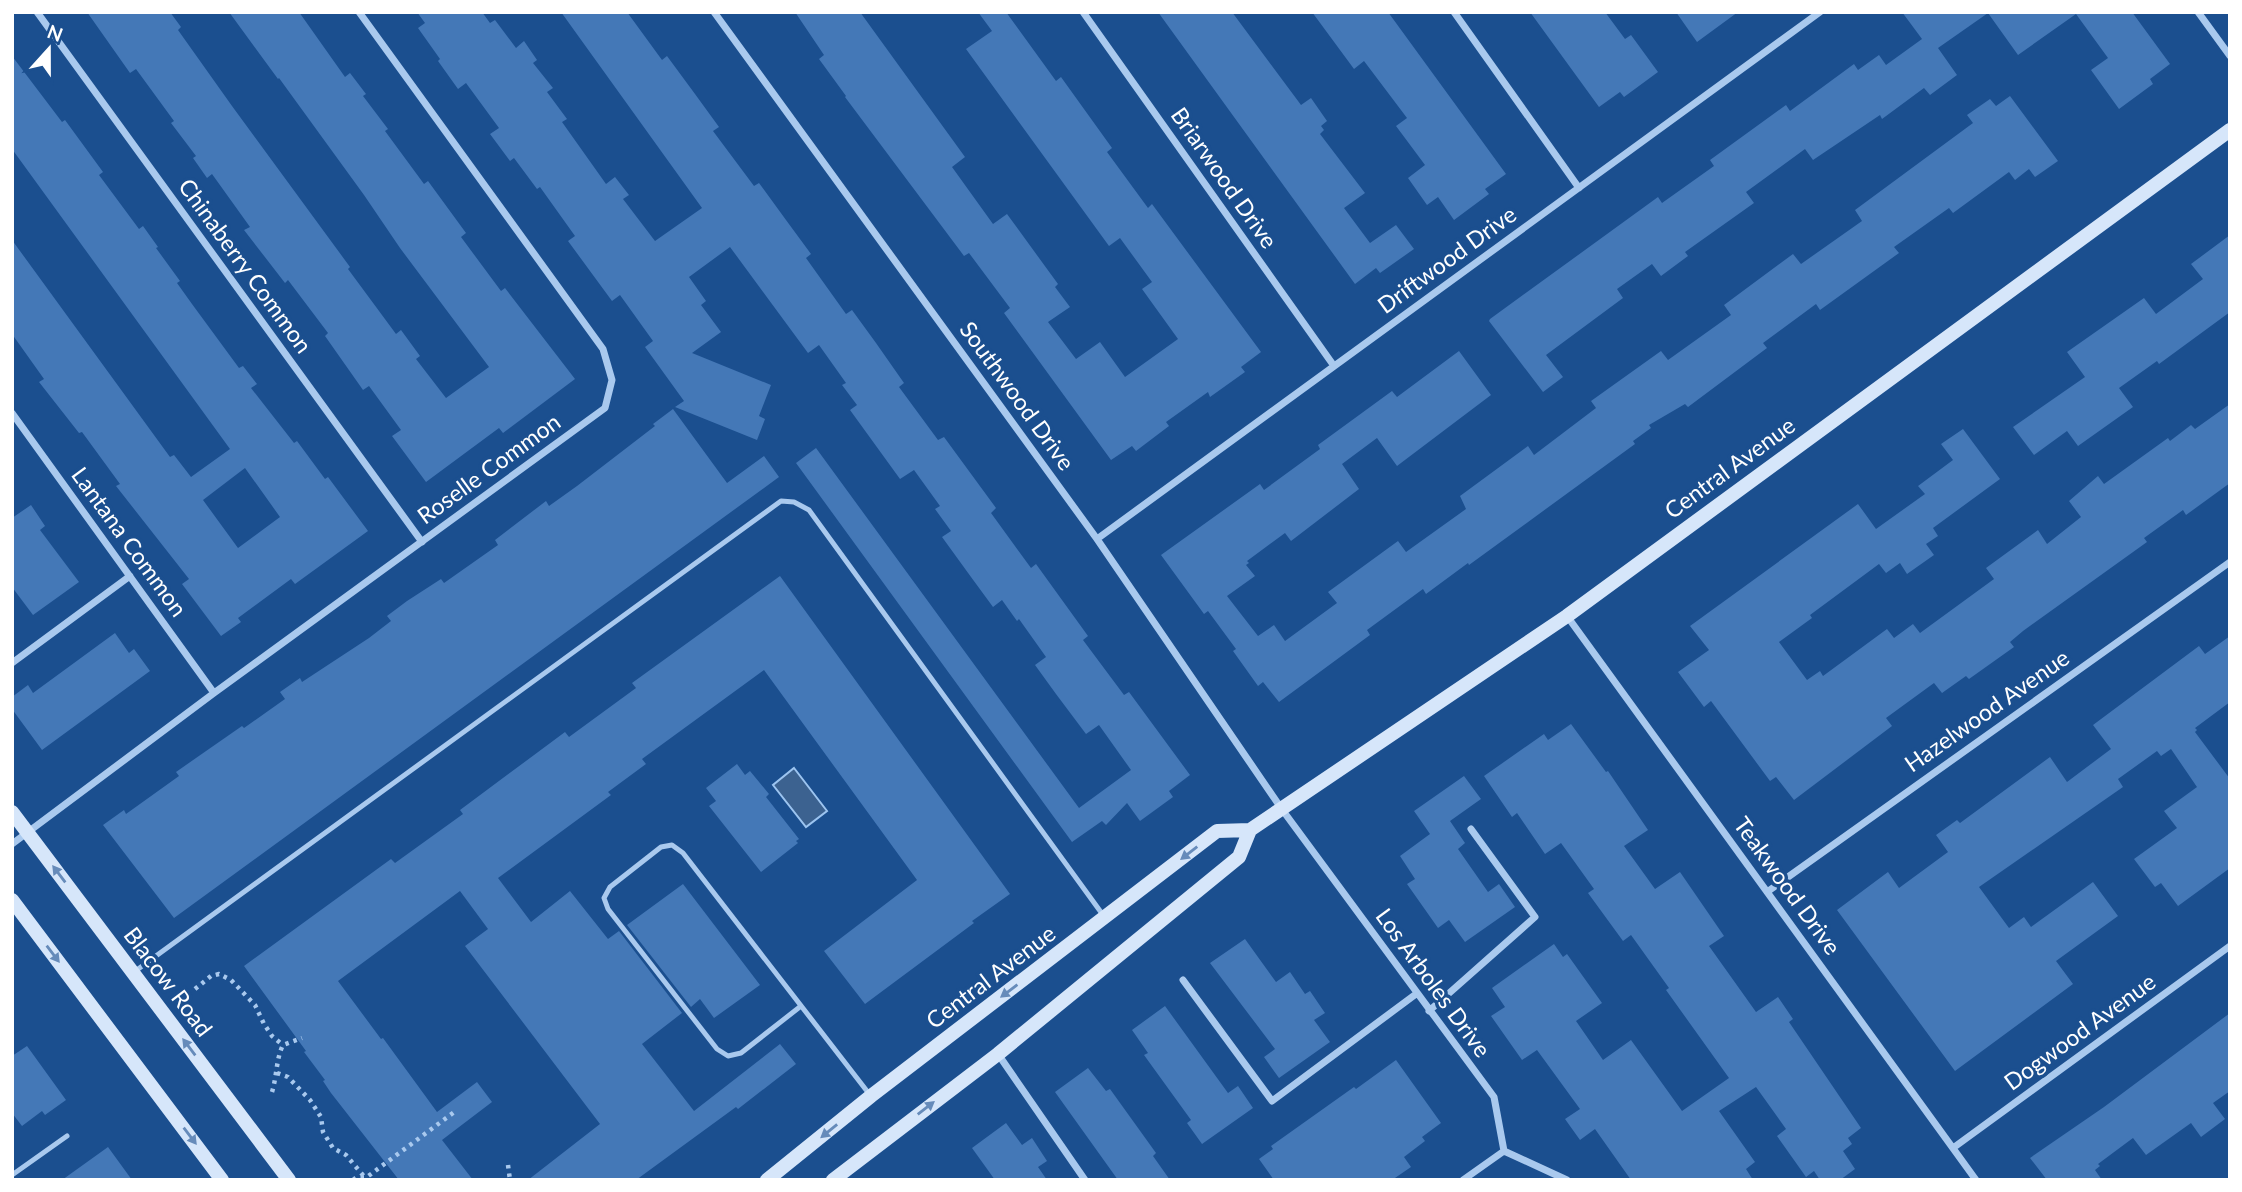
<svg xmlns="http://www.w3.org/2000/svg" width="2242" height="1192" viewBox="0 0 2242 1192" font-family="Lato,sans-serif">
	<rect width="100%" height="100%" fill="#1b4f8f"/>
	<path fill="#3c6290" stroke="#9cc4f0" stroke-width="2" d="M 794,768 L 827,811 L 806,827 L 773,785 Z"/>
	<path fill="#4478b7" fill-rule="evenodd" d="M 87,12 L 170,12 L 181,27 L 178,30 L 232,106 L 350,267 L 348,269 L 396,334 L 401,330 L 420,356 L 416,359 L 446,398 L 489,367 L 400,248 L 364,195 L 279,78 L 278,79 L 229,12 L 299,12 L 345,77 L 350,73 L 366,94 L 363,96 L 388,129 L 385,131 L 424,184 L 428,181 L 466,233 L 461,237 L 501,291 L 505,288 L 575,379 L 503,433 L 499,428 L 426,482 L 392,436 L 401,430 L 369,386 L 363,390 L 325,336 L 328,333 L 288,280 L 285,283 L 244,230 L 250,227 L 212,174 L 207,178 L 193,158 L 196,156 L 171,123 L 174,121 L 136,69 L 130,73 Z
		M 417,12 L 482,12 L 490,23 L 495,20 L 516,48 L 524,41 L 537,60 L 533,63 L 553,88 L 547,92 L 567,119 L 562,122 L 606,184 L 615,177 L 629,195 L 623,199 L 655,241 L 702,208 L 561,12 L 627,12 L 662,60 L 667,56 L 695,94 L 719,127 L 713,131 L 754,186 L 759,183 L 786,220 L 811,254 L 806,258 L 846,314 L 852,310 L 876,343 L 904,383 L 899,387 L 938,440 L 944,437 L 996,508 L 991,513 L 1031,568 L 1036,564 L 1088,636 L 1083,640 L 1124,695 L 1129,692 L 1190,775 L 1169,791 L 1173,797 L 1140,821 L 1127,803 L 1106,825 L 1102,821 L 1072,842 L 796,463 L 816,448 L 1079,808 L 1131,770 L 1099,725 L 1086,734 L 1056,694 L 1035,665 L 1046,657 L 1019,619 L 1017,621 L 1002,600 L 993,607 L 971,577 L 942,537 L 951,531 L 935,509 L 940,506 L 914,470 L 900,479 L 850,410 L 857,405 L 842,385 L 846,383 L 819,345 L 808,353 L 730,247 L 689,277 L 706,301 L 701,305 L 721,332 L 692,353 L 771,385 L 759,416 L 765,419 L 757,440 L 675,407 L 684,401 L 645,347 L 653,341 L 620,295 L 612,301 L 568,241 L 575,236 L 540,187 L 537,189 L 514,158 L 510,161 L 490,134 L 499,128 L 466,83 L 458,89 L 438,61 L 440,59 L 418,28 L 425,23 Z
		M 795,12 L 860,12 L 965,157 L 952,167 L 993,224 L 1007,214 L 1058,284 L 1055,287 L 1070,307 L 1048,322 L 1076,359 L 1100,342 L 1125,377 L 1178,339 L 1142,289 L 1152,282 L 1120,238 L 1109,246 L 966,49 L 992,31 L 978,12 L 1006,12 L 1056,81 L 1061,77 L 1112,148 L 1107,152 L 1148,208 L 1152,204 L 1261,352 L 1241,367 L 1245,372 L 1210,397 L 1208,392 L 1166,422 L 1169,426 L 1136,451 L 1132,446 L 1111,460 L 1004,313 L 1010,308 L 969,253 L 964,256 L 845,97 L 846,96 L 819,59 L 824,55 Z
		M 1158,12 L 1232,12 L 1301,105 L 1311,98 L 1327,121 L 1321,126 L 1324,130 L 1320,134 L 1365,193 L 1344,208 L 1370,243 L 1396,225 L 1414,249 L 1380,273 L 1376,268 L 1355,284 Z
		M 1312,12 L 1388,12 L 1506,174 L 1485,189 L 1489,194 L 1454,220 L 1438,197 L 1427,205 L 1408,178 L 1425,165 L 1396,126 L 1407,118 L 1364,61 L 1354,69 Z
		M 1530,12 L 1605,12 L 1625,39 L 1631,35 L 1658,72 L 1624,97 L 1620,92 L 1599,107 Z
		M 1676,12 L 1738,12 L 1697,42 Z
		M 1902,12 L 2132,12 L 2170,64 L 2150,79 L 2153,84 L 2119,109 L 2091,70 L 2108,58 L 2076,14 L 2018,55 L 1988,13 L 1938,48 L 1957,75 L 1930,95 L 1924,88 L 1882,119 L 1880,115 L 1813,160 L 1805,149 L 1746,192 L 1754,203 L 1685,252 L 1688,256 L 1661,276 L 1652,264 L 1617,289 L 1623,298 L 1546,355 L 1563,377 L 1543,392 L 1489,321 L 1490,319 L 1658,197 L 1662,203 L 1714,166 L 1710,160 L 1786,105 L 1790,111 L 1854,64 L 1858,70 L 1879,55 L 1886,65 L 1922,39 Z
		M 12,56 L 62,122 L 65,120 L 103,172 L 99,175 L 139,229 L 143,226 L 158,247 L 156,248 L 180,281 L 177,283 L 192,304 L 239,368 L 243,366 L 257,384 L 251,388 L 294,443 L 297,441 L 325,479 L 328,477 L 368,531 L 295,584 L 291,579 L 238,618 L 241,622 L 221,636 L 182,584 L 189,579 L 116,486 L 120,484 L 82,432 L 79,433 L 39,382 L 44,379 L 12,334 L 12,240 L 170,457 L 174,455 L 191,477 L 230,449 L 12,149 ZM 245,468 L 280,517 L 238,548 L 203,500 Z
		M 2010,96 L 2058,161 L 2035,177 L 2029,169 L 2015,180 L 2009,172 L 1953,213 L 1949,208 L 1894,247 L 1899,253 L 1820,310 L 1816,304 L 1763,343 L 1767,348 L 1688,407 L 1685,404 L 1649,425 L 1651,428 L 1633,441 L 1635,444 L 1469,565 L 1468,563 L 1426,594 L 1423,589 L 1367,630 L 1370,635 L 1279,702 L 1263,682 L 1258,686 L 1233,651 L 1236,649 L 1208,611 L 1204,614 L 1161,555 L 1260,484 L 1264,490 L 1320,449 L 1318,445 L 1392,391 L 1397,397 L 1459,351 L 1491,395 L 1397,466 L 1377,438 L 1342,464 L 1359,489 L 1291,541 L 1285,533 L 1247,561 L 1249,563 L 1246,565 L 1255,576 L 1227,596 L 1258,636 L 1274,625 L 1285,641 L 1337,603 L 1328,592 L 1398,541 L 1406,552 L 1466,509 L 1460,496 L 1528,446 L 1534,455 L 1596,408 L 1591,401 L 1661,351 L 1668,360 L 1731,315 L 1724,305 L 1793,254 L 1801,264 L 1862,221 L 1855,210 L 1973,123 L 1967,115 L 1990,99 L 1996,106 Z
		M 2230,235 L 2230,312 L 2159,364 L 2157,361 L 2119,388 L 2133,407 L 2078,446 L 2067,431 L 2034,455 L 2013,427 L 2085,377 L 2067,352 L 2144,298 L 2156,314 L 2203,279 L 2191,264 Z
		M 2230,404 L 2230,483 L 2186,515 L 2183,510 L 2144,538 L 2147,542 L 2023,631 L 2010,642 L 2014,647 L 1969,679 L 1966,676 L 1942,693 L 1934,683 L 1886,718 L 1892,726 L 1794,800 L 1776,777 L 1770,781 L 1711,701 L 1704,707 L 1678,672 L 1709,650 L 1690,626 L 1858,504 L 1876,529 L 1925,494 L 1918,486 L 1953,460 L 1941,444 L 1963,429 L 2000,479 L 1933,528 L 1938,536 L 1926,544 L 1934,555 L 1907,574 L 1900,563 L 1886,573 L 1879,564 L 1810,615 L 1812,618 L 1779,642 L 1807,680 L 1820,671 L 1823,676 L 1887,629 L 1894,638 L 1913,624 L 1920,633 L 1994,579 L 1986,568 L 2038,530 L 2047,544 L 2081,517 L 2069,501 L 2098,476 L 2104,484 L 2168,438 L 2170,441 L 2191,425 L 2195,429 Z
		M 673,409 L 727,483 L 764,456 L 779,477 L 174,918 L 103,825 L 124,810 L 126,814 L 179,776 L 176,772 L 196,758 L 242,726 L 244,728 L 285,699 L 280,692 L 300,678 L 302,682 L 369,638 L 391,621 L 387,616 L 407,601 L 441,579 L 444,583 L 498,545 L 495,540 L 525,517 L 546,501 L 549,506 L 577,486 L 655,426 L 653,424 Z
		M 31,505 L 45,526 L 40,530 L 79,582 L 33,615 L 12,587 L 12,518 Z
		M 780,576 L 1010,894 L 972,921 L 974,923 L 865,1004 L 824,951 L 917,880 L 764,670 L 642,759 L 646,764 L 608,792 L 611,795 L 498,878 L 531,922 L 570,891 L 608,939 L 619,931 L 682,1013 L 642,1044 L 694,1111 L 780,1044 L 796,1064 L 738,1109 L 736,1107 L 636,1180 L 528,1180 L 600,1124 L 465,946 L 488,929 L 460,891 L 338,981 L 381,1039 L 383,1038 L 437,1112 L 477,1082 L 492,1102 L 442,1140 L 473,1180 L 399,1180 L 331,1093 L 323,1081 L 325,1080 L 304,1052 L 306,1051 L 244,966 L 391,859 L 395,863 L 463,814 L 460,810 L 565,732 L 569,737 L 636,688 L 632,683 Z
		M 115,633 L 129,653 L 134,649 L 150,671 L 42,750 L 12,709 L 12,697 L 28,685 L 33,693 Z
		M 2230,636 L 2230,702 L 2195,728 L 2197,730 L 2195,732 L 2230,779 L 2230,868 L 2178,906 L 2161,883 L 2155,887 L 2134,859 L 2177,828 L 2164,811 L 2197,787 L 2171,749 L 2161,756 L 2157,751 L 2118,779 L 2123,787 L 1979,887 L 2009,928 L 2024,917 L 2031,927 L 2093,882 L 2118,916 L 2056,961 L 2073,984 L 1955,1071 L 1837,910 L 1888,872 L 1899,888 L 1948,852 L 1936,835 L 1957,820 L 1960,823 L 2050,757 L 2067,782 L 2111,749 L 2093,725 L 2199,646 L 2205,654 Z
		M 1571,724 L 1606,772 L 1608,771 L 1648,830 L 1624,846 L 1655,889 L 1680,872 L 1724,936 L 1709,946 L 1756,1012 L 1778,997 L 1793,1019 L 1789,1022 L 1861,1128 L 1848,1138 L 1852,1144 L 1843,1151 L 1855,1169 L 1840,1180 L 1820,1180 L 1814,1171 L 1806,1177 L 1777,1136 L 1786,1129 L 1756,1087 L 1719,1111 L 1755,1162 L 1746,1169 L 1753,1180 L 1631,1180 L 1595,1129 L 1580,1140 L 1565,1119 L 1580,1109 L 1537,1050 L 1522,1060 L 1491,1016 L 1505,1007 L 1492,988 L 1554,944 L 1563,957 L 1567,954 L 1602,1003 L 1576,1021 L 1603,1060 L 1631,1040 L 1682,1111 L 1729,1078 L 1666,990 L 1669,988 L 1631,935 L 1623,941 L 1588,893 L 1594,889 L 1561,843 L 1545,854 L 1517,813 L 1512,817 L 1484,776 L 1544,734 L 1548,740 Z
		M 737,764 L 745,775 L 750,771 L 769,794 L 766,797 L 799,839 L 796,841 L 798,843 L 761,872 L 709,806 L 716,801 L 706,788 Z
		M 1464,776 L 1481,799 L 1450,821 L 1465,843 L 1458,849 L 1488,892 L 1499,884 L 1515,907 L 1465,942 L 1449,920 L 1438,928 L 1407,884 L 1415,879 L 1400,856 L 1430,834 L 1414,811 Z
		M 683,884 L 760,985 L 714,1018 L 700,999 L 691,1007 L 627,925 Z
		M 1245,939 L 1276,982 L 1290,972 L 1305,994 L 1310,991 L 1325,1013 L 1314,1020 L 1330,1042 L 1279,1078 L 1264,1057 L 1275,1049 L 1210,963 Z
		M 1165,1006 L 1228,1093 L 1238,1086 L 1253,1108 L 1202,1144 L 1187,1123 L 1191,1120 L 1144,1055 L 1148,1053 L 1132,1030 Z
		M 2230,1013 L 2230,1091 L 2213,1103 L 2225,1119 L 2201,1137 L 2191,1123 L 2146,1155 L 2133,1138 L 2098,1164 L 2100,1166 L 2095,1170 L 2102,1180 L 2047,1180 L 2030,1158 L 2104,1107 Z
		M 27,1046 L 66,1100 L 45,1115 L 42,1111 L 22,1126 L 12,1113 L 12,1056 Z
		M 1396,1060 L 1441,1123 L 1422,1137 L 1425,1141 L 1404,1157 L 1411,1167 L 1392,1180 L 1274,1180 L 1259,1159 L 1273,1149 L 1271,1146 L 1354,1087 L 1356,1089 Z
		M 1088,1068 L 1106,1091 L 1110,1089 L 1156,1153 L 1153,1156 L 1170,1180 L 1118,1180 L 1055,1092 Z
		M 1006,1123 L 1022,1145 L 1032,1138 L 1047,1161 L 1038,1167 L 1047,1180 L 995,1180 L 972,1148 Z
		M 108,1147 L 132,1180 L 62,1180 Z"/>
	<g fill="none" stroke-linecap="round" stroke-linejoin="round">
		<path stroke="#a9c9ee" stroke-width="4.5" stroke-dasharray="3.5 5" stroke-linecap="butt" d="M 195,989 L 211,976 L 219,974 L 231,980 L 255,1005 L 264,1024 L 272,1036 L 283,1045
			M 277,1073 L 288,1077 L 310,1100 L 321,1117 L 323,1132 L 333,1148 L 346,1155 L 367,1180
			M 272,1092 C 277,1076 276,1059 283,1045 L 302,1038
			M 508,1165 L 510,1180
			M 353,1180 L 357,1177 L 367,1177 L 457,1110"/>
		<path stroke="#a9c9ee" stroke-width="5" d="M 134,972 L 781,501 L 794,502 L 809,510 L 1103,915
			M 801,1006 L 741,1053 L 728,1056 L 717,1049 L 608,909 L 604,898 L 610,887 L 661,847 L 672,845 L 683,853 L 870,1095
			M 12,1175 L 67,1136"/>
		<path stroke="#a9c9ee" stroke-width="7" d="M 37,12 L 422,542
			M 714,12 L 1097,539 L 1281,808 L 1494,1097 L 1504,1151
			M 1083,12 L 1334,366
			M 1454,12 L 1579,188
			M 2198,12 L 2230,56
			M 12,413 L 214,693
			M 1097,539 L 1820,12
			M 1567,616 L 1976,1180
			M 12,663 L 130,576
			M 12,844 L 214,693 L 605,408 L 612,380 L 603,349 L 359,12
			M 1767,892 L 2230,562
			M 1183,980 L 1272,1101 L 1416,994
			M 1429,1011 L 1535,917 L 1471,829
			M 998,1054 L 1085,1180
			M 1953,1148 L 2230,946
			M 1504,1151 L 1567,1180
			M 1463,1180 L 1504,1151"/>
		<path stroke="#d6e6fa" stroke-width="14" d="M 12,812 L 289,1180
			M 12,900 L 222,1180
			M 767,1180 L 871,1096 L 1217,831 L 1250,830
			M 833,1180 L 998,1054 L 1239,857 L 1250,830 L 1567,616 L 2230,130"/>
	</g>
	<defs><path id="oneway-solid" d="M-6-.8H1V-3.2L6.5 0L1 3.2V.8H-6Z" transform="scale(1.75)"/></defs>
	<g fill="#668bba">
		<use href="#oneway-solid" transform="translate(1189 853) rotate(142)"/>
		<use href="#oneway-solid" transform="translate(59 874) rotate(-127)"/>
		<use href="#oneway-solid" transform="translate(53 954) rotate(53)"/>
		<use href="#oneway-solid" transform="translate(1009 991) rotate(143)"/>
		<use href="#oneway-solid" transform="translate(189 1047) rotate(-127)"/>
		<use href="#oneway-solid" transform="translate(926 1108) rotate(-38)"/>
		<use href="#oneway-solid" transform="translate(829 1131) rotate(141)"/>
		<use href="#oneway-solid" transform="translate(190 1136) rotate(53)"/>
	</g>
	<g text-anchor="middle" stroke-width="7" stroke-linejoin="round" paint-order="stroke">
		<g font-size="23" fill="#fff" stroke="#1b4f8f">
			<text transform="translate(1224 178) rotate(55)" y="8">Briarwood Drive</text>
			<text transform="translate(1447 260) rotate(-36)" y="8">Driftwood Drive</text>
			<text transform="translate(245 266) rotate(54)" y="8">Chinaberry Common</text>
			<text transform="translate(1017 396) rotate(54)" y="8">Southwood Drive</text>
			<text transform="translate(1730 468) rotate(-36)" y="8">Central Avenue</text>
			<text transform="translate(489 469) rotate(-36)" y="8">Roselle Common</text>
			<text transform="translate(129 542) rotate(54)" y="8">Lantana Common</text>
			<text transform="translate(1987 711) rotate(-35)" y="8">Hazelwood Avenue</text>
			<text transform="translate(1787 886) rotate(54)" y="8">Teakwood Drive</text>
			<text transform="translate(991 977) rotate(-37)" y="8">Central Avenue</text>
			<text transform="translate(168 982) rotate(53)" y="8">Blacow Road</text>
			<text transform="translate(1433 983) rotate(54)" y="8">Los Arboles Drive</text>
			<text transform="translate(2080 1032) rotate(-36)" y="8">Dogwood Avenue</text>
		</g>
	</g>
	<rect width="2242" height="1192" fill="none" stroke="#ffffff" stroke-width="28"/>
	<g transform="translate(49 49) rotate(21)" stroke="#1b4f8f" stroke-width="5" paint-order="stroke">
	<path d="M0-5L12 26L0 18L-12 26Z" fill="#ffffff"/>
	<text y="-10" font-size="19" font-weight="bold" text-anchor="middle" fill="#ffffff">N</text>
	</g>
</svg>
